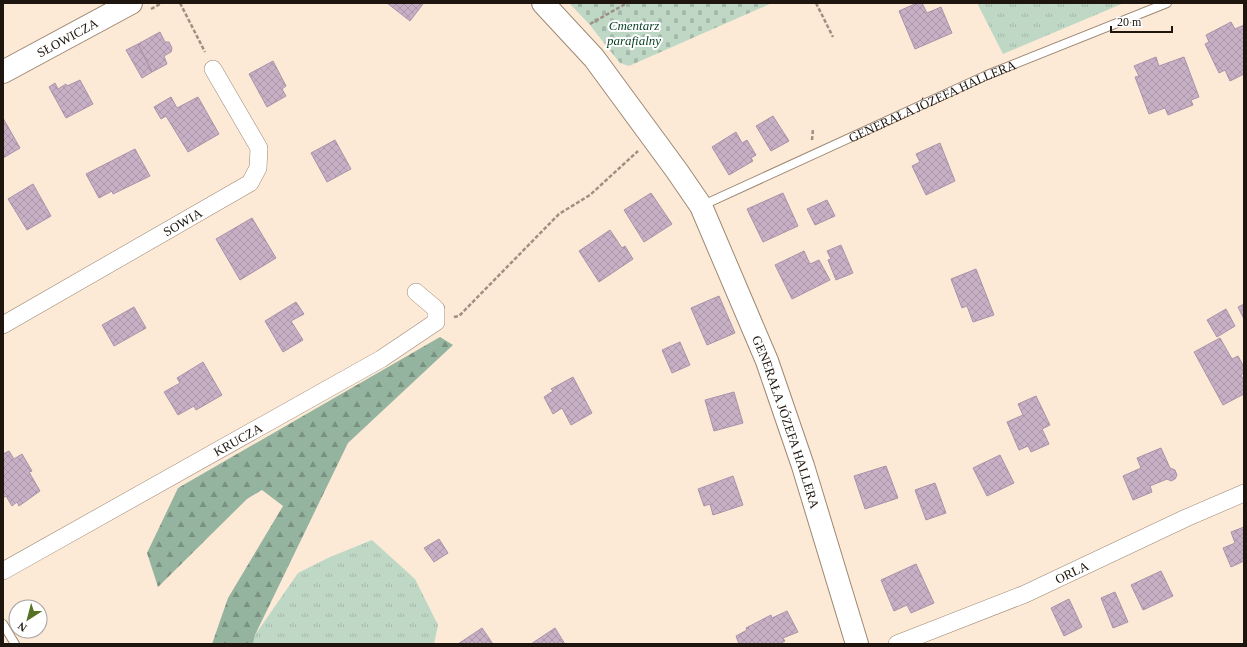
<svg xmlns="http://www.w3.org/2000/svg" width="1247" height="647" viewBox="0 0 1247 647" font-family="Georgia,serif">
	<defs>
		<pattern id="grass-tufts" width="24" height="20" patternUnits="userSpaceOnUse"><rect width="24" height="20" fill="#bfd8c6"/><path d="M3 7l-1-3M5 7V3M7 7l1-3M15 17l-1-3M17 17v-4M19 17l1-3" fill="none" stroke="#a4b9a9"/></pattern>
		<pattern id="forest-firs" width="22" height="20" patternUnits="userSpaceOnUse"><rect width="22" height="20" fill="#95b49f"/><path d="M5 1l3.5 6h-7zM16 11l3.5 6h-7z" fill="#799180"/></pattern>
		<pattern id="cemetery-stones" width="16" height="16" patternUnits="userSpaceOnUse"><rect width="16" height="16" fill="#bfd8c6"/><path d="M2 7V4a2 2 0 0 1 4 0v3zM10 15v-3a2 2 0 0 1 4 0v3z" fill="#a4b9a9"/></pattern>
		<pattern id="building-cross-hatch" width="8" height="8" patternUnits="userSpaceOnUse"><rect width="8" height="8" fill="#c7b0c5"/><path d="M0 0l8 8M0 8l8-8" fill="none" stroke="#aa97a8"/></pattern>
	</defs>
	<rect width="100%" height="100%" fill="#fcead7"/>
	<path fill="url(#grass-tufts)" d="M 977,3 L 1124,3 L 1003,54 Z
		M 372,540 L 415,579 L 438,625 L 434,644 L 253,644 L 255,635 L 298,573 L 330,557 Z"/>
	<path fill="url(#forest-firs)" d="M 440,337 L 453,345 L 348,443 L 255,635 L 253,644 L 212,644 L 228,598 L 283,506 L 262,490 L 247,499 L 158,587 L 147,553 L 178,488 Z"/>
	<path fill="url(#cemetery-stones)" d="M 569,3 L 772,3 L 629,66 L 620,63 L 589,24 Z"/>
	<path fill="url(#building-cross-hatch)" stroke="#aa93a8" d="M 387,3 L 422,3 L 423,4 L 410,21 Z
		M 917,3 L 922,3 L 927,13 L 941,7 L 952,33 L 915,49 L 899,11 Z
		M 1231,22 L 1235,29 L 1244,25 L 1244,74 L 1230,81 L 1225,70 L 1219,73 L 1205,44 L 1209,42 L 1206,35 Z
		M 160,32 L 165,42 L 169,42 L 172,48 L 171,52 L 164,56 L 167,64 L 152,72 L 138,44 Z
		M 138,44 L 152,72 L 142,78 L 126,50 Z
		M 1156,57 L 1159,66 L 1184,57 L 1199,97 L 1191,100 L 1193,105 L 1168,115 L 1165,108 L 1149,114 L 1135,77 L 1139,76 L 1134,66 Z
		M 273,61 L 286,86 L 282,89 L 286,96 L 267,107 L 249,74 Z
		M 80,80 L 93,104 L 66,118 L 49,87 L 55,83 L 58,89 L 66,84 L 67,86 Z
		M 171,97 L 177,108 L 198,97 L 219,134 L 188,152 L 166,116 L 161,119 L 154,107 Z
		M 773,116 L 789,141 L 771,151 L 756,126 Z
		M 3,118 L 20,148 L 3,158 Z
		M 736,132 L 742,143 L 747,140 L 756,155 L 751,158 L 753,161 L 729,175 L 712,147 Z
		M 335,140 L 351,169 L 327,182 L 311,153 Z
		M 940,143 L 955,181 L 926,195 L 912,166 L 920,162 L 916,154 Z
		M 135,149 L 150,176 L 113,194 L 112,191 L 99,198 L 86,174 Z
		M 33,184 L 51,216 L 27,230 L 8,199 Z
		M 651,193 L 672,224 L 644,242 L 624,210 Z
		M 783,193 L 798,226 L 763,242 L 747,209 Z
		M 827,200 L 835,216 L 815,225 L 807,209 Z
		M 252,218 L 276,258 L 240,280 L 216,239 Z
		M 610,230 L 622,248 L 625,246 L 633,259 L 599,282 L 579,251 Z
		M 841,245 L 853,273 L 836,280 L 828,260 L 831,259 L 827,251 Z
		M 804,251 L 810,264 L 819,260 L 830,280 L 792,299 L 775,265 Z
		M 976,269 L 994,315 L 973,322 L 967,306 L 962,308 L 951,279 Z
		M 719,296 L 735,333 L 707,345 L 691,308 Z
		M 296,302 L 304,314 L 291,321 L 303,340 L 283,352 L 265,321 Z
		M 1244,304 L 1244,319 L 1238,307 Z
		M 134,307 L 146,328 L 114,346 L 102,325 Z
		M 1226,309 L 1235,326 L 1217,337 L 1207,320 Z
		M 1220,338 L 1232,359 L 1238,356 L 1244,367 L 1244,373 L 1241,375 L 1244,381 L 1244,394 L 1223,405 L 1194,352 Z
		M 680,342 L 690,365 L 672,373 L 662,350 Z
		M 203,362 L 222,395 L 196,410 L 194,406 L 178,415 L 164,392 L 180,383 L 177,378 Z
		M 573,377 L 592,413 L 571,425 L 562,408 L 553,414 L 544,397 L 553,391 L 551,389 Z
		M 734,392 L 743,423 L 714,431 L 705,400 Z
		M 1036,396 L 1050,425 L 1042,429 L 1049,444 L 1031,452 L 1028,446 L 1019,450 L 1007,422 L 1023,415 L 1018,404 Z
		M 1161,448 L 1170,468 L 1175,470 L 1177,475 L 1175,479 L 1171,481 L 1167,479 L 1150,486 L 1152,492 L 1133,500 L 1123,476 L 1141,468 L 1137,458 Z
		M 9,451 L 14,459 L 22,454 L 32,471 L 29,472 L 40,491 L 19,506 L 17,502 L 12,506 L 6,496 L 3,498 L 3,454 Z
		M 1000,455 L 1014,483 L 987,496 L 973,468 Z
		M 886,466 L 898,498 L 865,509 L 854,476 Z
		M 733,476 L 743,505 L 713,515 L 710,504 L 704,506 L 698,489 Z
		M 935,483 L 946,513 L 926,520 L 915,490 Z
		M 1244,527 L 1244,561 L 1231,567 L 1223,548 L 1235,543 L 1231,532 Z
		M 439,539 L 448,553 L 434,562 L 424,548 Z
		M 916,564 L 934,603 L 911,613 L 907,605 L 894,611 L 881,580 Z
		M 1161,571 L 1173,596 L 1143,610 L 1131,585 Z
		M 1115,592 L 1128,622 L 1113,628 L 1101,598 Z
		M 1069,599 L 1082,627 L 1064,636 L 1051,608 Z
		M 787,611 L 798,632 L 783,638 L 785,641 L 779,644 L 739,644 L 736,636 L 747,630 L 746,628 L 771,615 L 772,618 Z
		M 482,628 L 493,644 L 458,644 Z
		M 555,628 L 565,644 L 531,644 Z"/>
	<g fill="none" stroke-linecap="round" stroke-linejoin="round">
		<g stroke="#9d8873" stroke-width="10">
			<g id="lane">
				<path id="s1" d="M 701,206 L 987,75 L 1167,3"/>
				<path d="M 3,624 L 15,644"/>
			</g>
		</g>
		<g stroke="#9d8873" stroke-width="18">
			<g id="street">
				<path id="s2" d="M 3,325 L 250,183 L 258,168 L 259,148 L 213,69"/>
				<path id="s3" d="M 3,571 L 381,359 L 436,322 L 436,309 L 416,292"/>
				<path id="s4" d="M 897,644 L 1025,594 L 1186,518 L 1244,493"/>
			</g>
		</g>
		<g stroke="#9d8873" stroke-width="24">
			<g id="secondary">
				<path id="s5" d="M 543,3 L 594,58 L 677,171 L 701,206 L 767,361 L 803,466 L 857,644"/>
				<path id="s6" d="M 3,72 L 131,3"/>
			</g>
		</g>
		<path stroke="#9e9082" stroke-width="2.5" stroke-dasharray="4 2" stroke-linecap="butt" d="M 180,3 L 205,52
			M 816,3 L 833,37
			M 151,9 L 162,3
			M 590,24 L 627,3
			M 812,140 L 813,129
			M 454,317 L 459,316 L 559,214 L 590,195 L 638,151"/>
		<use href="#lane" stroke="#fff" stroke-width="8"/>
		<use href="#street" stroke="#fff" stroke-width="17"/>
		<use href="#secondary" stroke="#fff" stroke-width="22"/>
	</g>
	<g text-anchor="middle" stroke-width="4" stroke-linejoin="round" paint-order="stroke">
		<g font-size="13" font-style="italic" fill="#063f23" stroke="#fff">
			<text x="634" y="30">Cmentarz<tspan x="634" dy="15">parafialny</tspan></text>
		</g>
		<g font-size="13" fill="#1e160e" stroke="#fff">
			<text dy="5" stroke="none"><textPath href="#s6" startOffset="73">SŁOWICZA</textPath></text>
			<text dy="5" stroke="none"><textPath href="#s1" startOffset="254">GENERAŁA JÓZEFA HALLERA</textPath></text>
			<text dy="5" stroke="none"><textPath href="#s2" startOffset="207">SOWIA</textPath></text>
			<text dy="5" stroke="none"><textPath href="#s5" startOffset="490">GENERAŁA JÓZEFA HALLERA</textPath></text>
			<text dy="5" stroke="none"><textPath href="#s3" startOffset="269">KRUCZA</textPath></text>
			<text dy="5" stroke="none"><textPath href="#s4" startOffset="189">ORLA</textPath></text>
		</g>
	</g>
	<rect width="1247" height="647" fill="none" stroke="#1e160e" stroke-width="8"/>
	<g transform="translate(28 619) rotate(216)"><circle r="19" fill="#ffffff" stroke="#a5a29f"/>
	<path d="M0-3L7 15L0 10L-7 15Z" fill="#577123"/>
	<text y="-6" font-size="11" font-weight="bold" text-anchor="middle" fill="#1e160e">N</text>
	</g>
	<path d="M1111 26v6h61v-6" fill="none" stroke="#1e160e" stroke-width="2"/>
	<text x="1117" y="26" font-size="12" fill="#1e160e" stroke="#ffffff" stroke-width="3" paint-order="stroke">20 m</text>
</svg>
